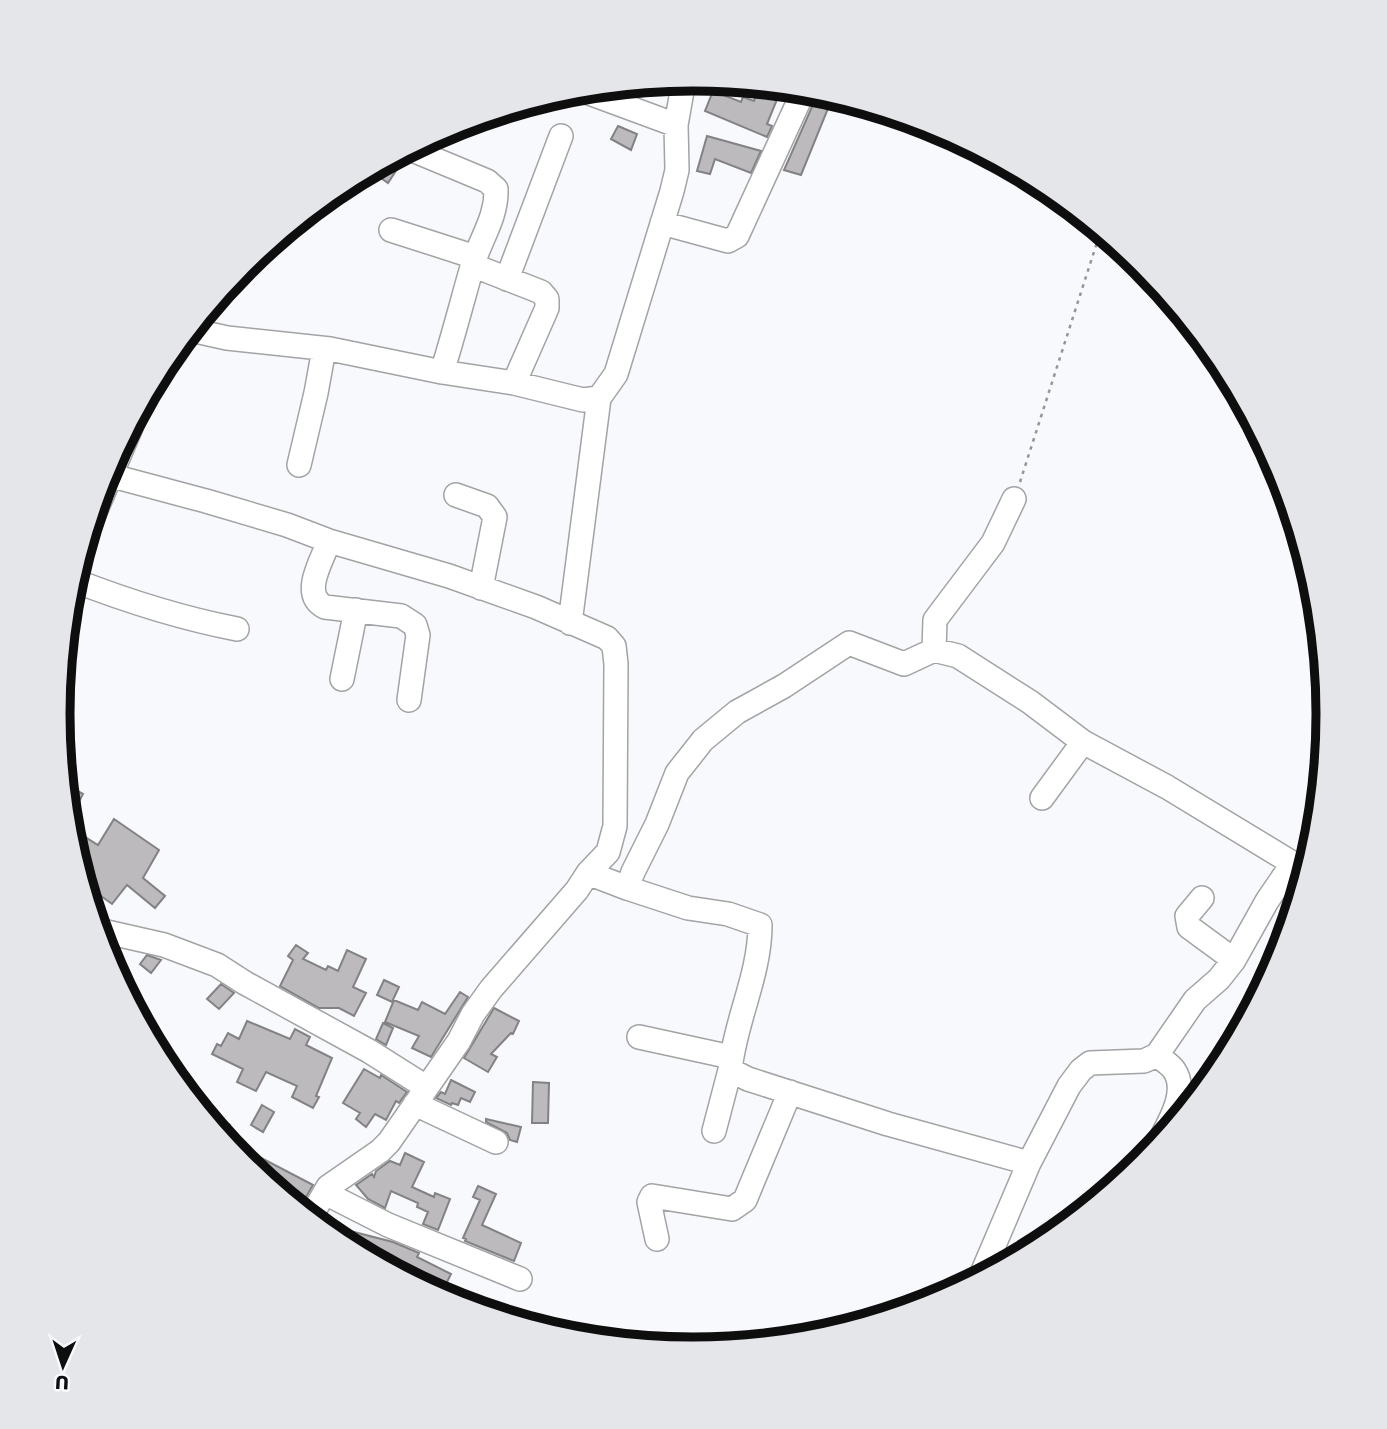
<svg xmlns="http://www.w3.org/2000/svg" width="1387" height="1429" viewBox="0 0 1387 1429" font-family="Rubik,sans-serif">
	<rect width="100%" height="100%" fill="#f8f9fc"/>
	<path fill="#bcbabd" stroke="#828183" stroke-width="2" d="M 760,85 L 782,87 L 767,124 L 772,126 L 767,137 L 705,111 L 713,91 L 741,102 L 743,97 L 754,101 Z
		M 815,100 L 829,106 L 801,175 L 784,170 Z
		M 618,126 L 637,134 L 631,150 L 611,139 Z
		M 707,136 L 761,151 L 751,173 L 715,159 L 710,174 L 697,171 Z
		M 398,155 L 403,160 L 388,183 L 374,173 L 379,165 Z
		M 72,788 L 83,794 L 68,822 L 66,799 Z
		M 114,819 L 159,850 L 143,878 L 165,896 L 155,908 L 127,885 L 112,904 L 90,888 L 86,892 L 70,838 L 69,827 L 98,845 Z
		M 296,945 L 308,953 L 303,959 L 326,970 L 328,966 L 338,971 L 347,950 L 366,959 L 353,987 L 366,993 L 354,1016 L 339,1008 L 319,1008 L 280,986 L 293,960 L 288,956 Z
		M 147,955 L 161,960 L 151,973 L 140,964 Z
		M 384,980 L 399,987 L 392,1002 L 377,995 Z
		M 221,984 L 234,993 L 219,1009 L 207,999 Z
		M 460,992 L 468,997 L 431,1057 L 412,1048 L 419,1036 L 385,1022 L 394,1000 L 418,1010 L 422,1002 L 445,1014 Z
		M 494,1008 L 519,1021 L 513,1034 L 511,1033 L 491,1054 L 497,1057 L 488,1072 L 464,1058 Z
		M 247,1021 L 290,1039 L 295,1029 L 310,1037 L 306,1045 L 332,1058 L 316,1096 L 319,1097 L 313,1108 L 292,1097 L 297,1086 L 266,1072 L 256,1091 L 237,1082 L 243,1069 L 212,1054 L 217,1044 L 221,1046 L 228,1033 L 239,1039 Z
		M 383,1023 L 393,1028 L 386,1045 L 376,1039 Z
		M 364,1069 L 380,1078 L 381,1075 L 407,1092 L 399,1103 L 396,1101 L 386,1120 L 375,1114 L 366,1127 L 356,1119 L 360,1113 L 343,1103 Z
		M 451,1080 L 475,1092 L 470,1102 L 461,1098 L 458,1105 L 452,1103 L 451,1105 L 436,1098 L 441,1092 L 445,1094 Z
		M 533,1082 L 549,1083 L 548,1123 L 532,1123 Z
		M 262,1105 L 274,1112 L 263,1132 L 251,1125 Z
		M 199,1109 L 230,1125 L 223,1138 L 220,1135 Z
		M 486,1119 L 521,1127 L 517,1142 L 510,1140 L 507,1133 L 486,1122 Z
		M 246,1150 L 313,1185 L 300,1207 L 298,1209 L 244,1164 L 240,1160 Z
		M 405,1153 L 424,1162 L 412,1187 L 434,1197 L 435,1193 L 450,1199 L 438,1230 L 423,1224 L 428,1212 L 417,1207 L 418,1203 L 391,1191 L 385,1208 L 368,1199 L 356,1185 L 372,1174 L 374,1177 L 376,1171 L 390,1161 L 400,1165 Z
		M 478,1186 L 496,1194 L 482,1225 L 521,1243 L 514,1261 L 465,1241 L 466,1239 L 463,1238 L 480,1200 L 473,1197 Z
		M 323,1224 L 393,1242 L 419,1253 L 417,1257 L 451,1274 L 446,1284 L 485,1308 L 483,1312 L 450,1302 L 425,1289 L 427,1285 L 395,1272 L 398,1264 L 368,1256 L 340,1243 L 320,1227 Z"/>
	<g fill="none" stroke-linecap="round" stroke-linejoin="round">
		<g stroke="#a2a3a5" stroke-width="26">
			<path id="minor" d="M 581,90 L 676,125
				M 410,149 L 487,181 L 496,189 C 497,218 480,239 472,267 C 462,302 453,337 442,372
				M 662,223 L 728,241 L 737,236 L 804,90
				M 391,230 L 475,257
				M 472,265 L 541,292 L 547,299 L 547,308 L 514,383
				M 507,279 L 561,136
				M 191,330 L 227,338 L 330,349 L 442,372 L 514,383 L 583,400 L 599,398 L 616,374 L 672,191 L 677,170 L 676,125 L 684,80
				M 299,465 L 316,393 L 324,349
				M 105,474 L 206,501 L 287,525 L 329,541 L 449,576 L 536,607 L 607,638 L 614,646 L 616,664 L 615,826 L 608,852 L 588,873 L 627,888 L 633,872 L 657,824 L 677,773 L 703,740 L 737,712 L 784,686 L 849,643 L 904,664 L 934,650 L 958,656 L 1030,702 L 1083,742 L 1167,787 L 1307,872
				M 456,495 L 487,506 L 495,517 L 481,588
				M 90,524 L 135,418
				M 329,541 C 322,561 300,594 325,607 L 401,616 L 415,625 L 418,635 L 409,700
				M 73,580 C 127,601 180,618 237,629
				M 570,623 L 599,398
				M 934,650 L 935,620 L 993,543 L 1014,499
				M 342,679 L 356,610
				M 1042,798 L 1083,742
				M 627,888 L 688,908 L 728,914 L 760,925 C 760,975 735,1021 730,1070 L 748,1079 L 888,1124 L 1029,1163
				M 1202,898 L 1187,916 L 1189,927 L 1234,960
				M 98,930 L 164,945 L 217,965 L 245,983 L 369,1051 L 426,1087
				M 639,1037 L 731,1057
				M 415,1104 L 496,1142
				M 714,1131 L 730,1070
				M 1156,1148 C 1166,1127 1190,1093 1174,1070 C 1170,1064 1162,1060 1157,1055
				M 325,1193 L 388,1225 L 520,1279
				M 310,1218 L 328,1187 L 380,1151 L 389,1142 L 459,1041 L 473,1014 L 491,989 L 577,890 L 588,873
				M 657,1239 L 649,1202 L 652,1196 L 732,1209 L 745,1200 L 790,1092
				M 980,1278 L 1029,1163 L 1069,1086 L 1081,1070 L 1090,1063 L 1144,1061 L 1157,1055 L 1195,1000 L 1219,979 L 1234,960 L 1267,901 L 1293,863"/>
		</g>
		<path stroke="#949597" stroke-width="2.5" stroke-dasharray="3.5 5" stroke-linecap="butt" d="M 1020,482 L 1101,230"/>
		<use href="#minor" stroke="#fff" stroke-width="23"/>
	</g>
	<path d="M0 0H1387V1429H0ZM70 714a623 623 0 1 1 1246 0a623 623 0 1 1-1246 0Z" fill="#e5e6e9" fill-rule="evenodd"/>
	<path fill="none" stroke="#0e0e0f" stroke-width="9" d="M70 714a623 623 0 1 1 1246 0a623 623 0 1 1-1246 0Z"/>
	<g transform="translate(63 1366) rotate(183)" stroke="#f8f9fc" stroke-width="5" paint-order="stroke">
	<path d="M0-5L12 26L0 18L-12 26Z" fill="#0e0e0f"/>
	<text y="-10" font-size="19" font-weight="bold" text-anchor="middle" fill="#0e0e0f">U</text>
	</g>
</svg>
